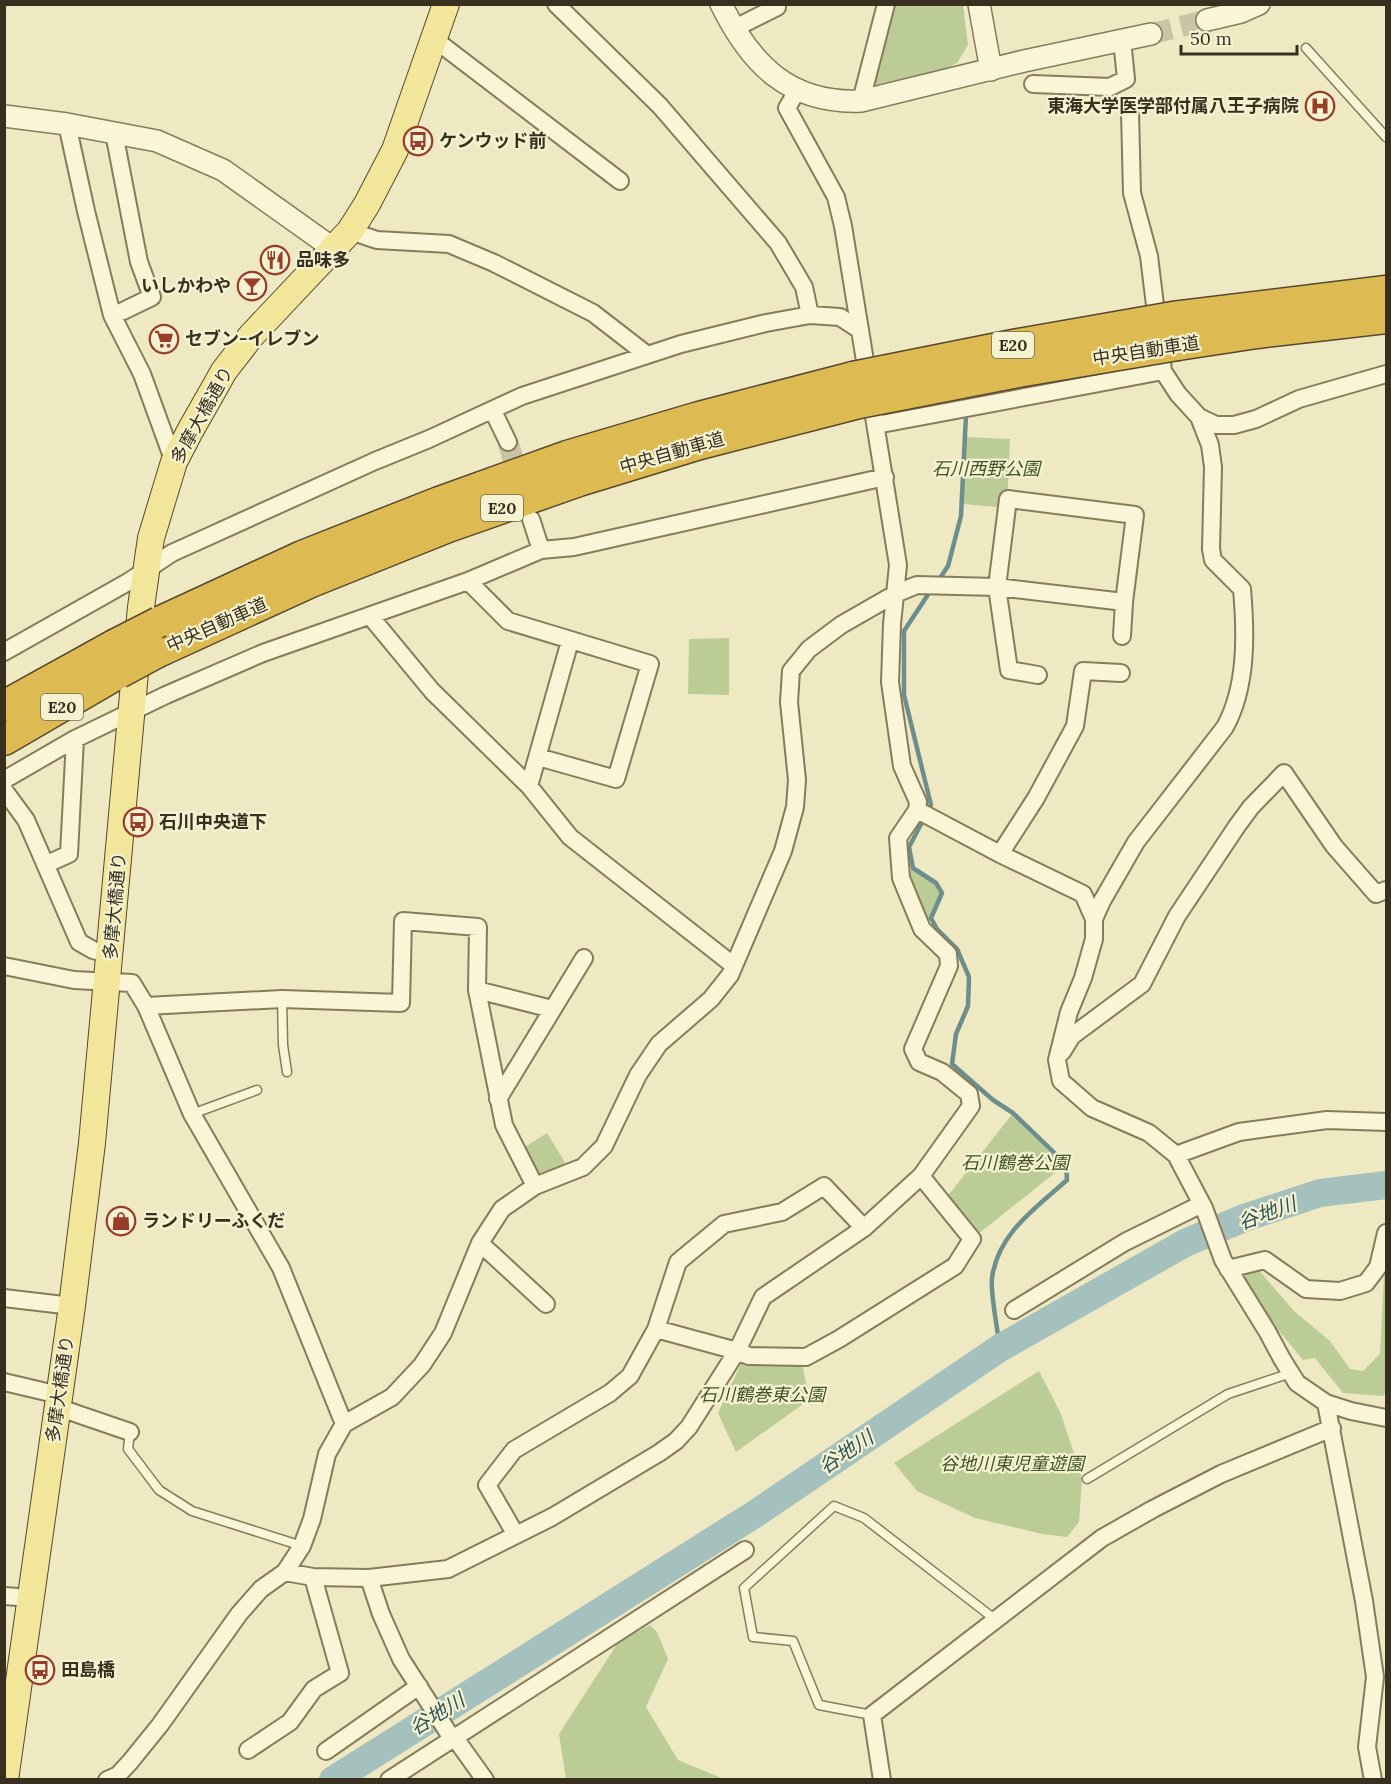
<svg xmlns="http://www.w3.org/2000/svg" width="1391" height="1784" viewBox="0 0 1391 1784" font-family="Lora,'Noto Sans JP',serif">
	<rect width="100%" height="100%" fill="#eee9c3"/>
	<path fill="#bccc97" d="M 886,5 L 963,5 L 968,45 L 957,63 L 945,69 L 865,87 Z
		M 966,437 L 1010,439 L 1007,508 L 962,504 Z
		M 729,638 L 729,695 L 688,694 L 689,639 Z
		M 913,868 L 936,883 L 942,893 L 931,918 L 922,929 L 901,878 Z
		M 1013,1113 L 1066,1164 L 972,1239 L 943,1202 Z
		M 547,1133 L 571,1172 L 535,1186 L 517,1152 Z
		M 1386,1263 L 1386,1392 L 1383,1396 L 1343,1393 L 1315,1358 L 1303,1360 L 1269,1319 L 1242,1272 L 1257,1268 L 1294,1311 L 1330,1341 L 1350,1369 L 1363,1371 L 1380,1354 L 1384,1275 Z
		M 742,1362 L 802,1365 L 810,1399 L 736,1452 L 718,1413 Z
		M 1039,1371 L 1061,1414 L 1082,1478 L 1079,1522 L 1067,1537 L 1042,1534 L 975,1518 L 917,1491 L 894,1463 Z
		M 650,1625 L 657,1632 L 668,1659 L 646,1707 L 678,1760 L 724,1779 L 566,1779 L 559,1734 L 619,1641 Z"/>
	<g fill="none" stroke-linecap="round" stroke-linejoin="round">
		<path stroke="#6c8f8d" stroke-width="4.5" d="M 938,581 L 948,566 L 961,516 L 966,415
			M 931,590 L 904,631 L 904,695 L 931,805 L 909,847 L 913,868 L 936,883 L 942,893 L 931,918 L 937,929 L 957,949 L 969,977 L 968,1006 L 956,1034 L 952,1064 L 993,1100 L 1013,1113 L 1066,1164 L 1067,1180 C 1036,1208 998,1233 992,1278 C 990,1292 998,1332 1000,1348"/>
		<path stroke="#a5c1be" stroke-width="28" d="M 333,1780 L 755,1514 L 1000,1348 L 1185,1243 L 1244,1218 L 1320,1193 L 1386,1185"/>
		<path stroke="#cac4a2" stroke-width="21" stroke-dasharray="21 10" stroke-linecap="butt" d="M 1151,34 L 1207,20
			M 508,442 L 521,486"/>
		<g stroke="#887b5a" stroke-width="11">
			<path id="service" d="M 1306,48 L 1386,137
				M 282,999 L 283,1045 L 287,1072
				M 192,1114 L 257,1090
				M 130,1432 L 128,1449 L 159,1490 L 192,1511 L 302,1546
				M 1087,1479 L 1228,1394 L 1291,1373
				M 872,1715 L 819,1705 L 793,1641 L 753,1637 L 744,1588 L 834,1506 L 864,1518 L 996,1620"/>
		</g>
		<g stroke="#887b5a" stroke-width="20">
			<path id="minor" d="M 556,4 L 660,106 L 778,243 L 804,287 L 810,315
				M 733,29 L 777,7 L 777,4
				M 434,39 L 620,181
				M 1033,84 L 1110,87 L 1126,79 L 1122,40
				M 798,89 L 787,108 L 836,197 L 843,226 L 860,330
				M 861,101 L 886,4
				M 1130,112 L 1132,193 L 1149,256 L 1163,371 L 1178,394 L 1199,417 L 1216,425 L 1234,425 L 1256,419 L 1299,399 L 1386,374
				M 67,124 L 86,211 L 112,315 L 142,374 L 174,462
				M 350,231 L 377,240 L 449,244 L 494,263 L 593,313 L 646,354
				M 112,315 L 123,311 L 152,297 L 139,262 L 114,133
				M 493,411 L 508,442
				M 1199,417 L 1210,445 L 1213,467 L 1211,549 L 1213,560 L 1242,589 C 1246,635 1247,687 1225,727 L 1136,842 L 1102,901 L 1094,919 L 1094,939 L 1083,978 L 1069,1012 L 1057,1060 L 1061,1081 L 1092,1108 L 1149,1133 L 1176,1155 L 1204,1208 L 1223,1260 L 1267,1331 L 1282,1359 L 1297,1383 L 1326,1403 L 1364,1601 L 1375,1677 L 1367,1747 L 1373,1780
				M 876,425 L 1163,371
				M 531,519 L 541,550
				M 468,581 L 508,621 L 650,664 L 616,779 L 538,757
				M 370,616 L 432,691 L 529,786 L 570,837 L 733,965
				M 4,652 L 128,582 L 172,553 L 375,461 L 429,439 L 522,396 L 681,344 L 766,323 L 810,315 L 840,317 L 860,330 L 898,565 L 892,624 L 890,682 L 902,766 L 918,802 L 917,810 L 898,838 L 901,878 L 922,929 L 948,954 L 949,966 L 913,1049 L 919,1062 L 942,1072 L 969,1094 L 971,1106 L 921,1176 L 864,1228 L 763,1297 L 737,1351 L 689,1427 L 676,1441 L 659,1453 L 552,1517 L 448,1569 L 369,1578 L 313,1577 L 285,1572
				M 1038,675 L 1009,670 L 997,587 L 1008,499 L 1135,515 L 1124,602 L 1122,636
				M 4,780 L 75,739 L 166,695 L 263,653 L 468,581 L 541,550 L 574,547 L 885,477
				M 529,786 L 570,641
				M 4,790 L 26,820 L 79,942 L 93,950 L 110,955
				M 917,810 L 1000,854 L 1083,894 L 1094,919
				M 1000,854 L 1036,798 L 1075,726 L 1083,671 L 1121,673
				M 47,864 L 69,854 L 75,739
				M 4,966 L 74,980 L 132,983 L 146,1006 L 192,1114 L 281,1268 L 344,1424
				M 477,990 L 552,1009
				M 146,1006 L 282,999 L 401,1003 L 403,921 L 478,927 L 477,990 L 504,1125 L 535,1186
				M 1062,1052 L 1072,1036 L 1142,984 L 1177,916 L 1237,826 L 1251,807 L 1284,773 L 1334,846 L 1376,894 L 1386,890
				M 498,1099 L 584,958
				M 1176,1155 L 1239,1132 L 1327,1120 L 1386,1122
				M 480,1243 L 546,1304
				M 1228,1269 L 1265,1260 L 1306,1289 L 1340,1291 L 1366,1283 L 1378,1267 L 1386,1233
				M 4,1298 L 72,1306
				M 1014,1310 L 1125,1242 L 1202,1204
				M 656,1329 L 737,1351 L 749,1356 L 806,1357 L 839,1339 L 955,1266 L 972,1239 L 921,1176
				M 4,1382 L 59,1395
				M 1326,1403 L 1351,1411 L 1386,1418
				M 57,1407 L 130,1432
				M 516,1535 L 487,1485 L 514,1450 L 610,1393 L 630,1376 L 656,1329 L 678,1262 L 724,1224 L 782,1212 L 824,1186 L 864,1228
				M 369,1578 L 381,1614 L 401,1659 L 453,1740
				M 4,1596 L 32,1598
				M 455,1738 L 485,1780
				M 248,1750 L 290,1722 L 314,1689 L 340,1673 L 313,1577
				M 326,1751 L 419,1686
				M 107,1780 L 118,1775 L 130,1762 L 160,1725 L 239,1614 L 261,1589 L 285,1572 L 302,1546 L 312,1519 L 327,1454 L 344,1424 L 392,1397 L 422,1365 L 443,1333 L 480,1243 L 502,1209 L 535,1186 L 583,1167 L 604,1146 L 638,1075 L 659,1044 L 711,999 L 730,975 L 783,851 L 795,807 L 797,780 L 789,702 L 791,671 L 809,649 L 841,625 L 895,594 L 917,585 L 997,587 L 1124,602
				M 389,1780 L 745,1550
				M 882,1780 L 872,1715 L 1102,1538 L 1153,1509 L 1221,1474 L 1332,1428"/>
		</g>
		<g stroke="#887b5a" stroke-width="24">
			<path id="tertiary" d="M 721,4 C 751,65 790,104 861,101 L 1024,61 L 1151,34
				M 979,4 L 991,70
				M 1207,20 L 1241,12 L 1259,4
				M 4,116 L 67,124 L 157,141 L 223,170 L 334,249"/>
		</g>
		<g stroke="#56482e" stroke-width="28">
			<path id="primary" d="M 5,1780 L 72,1306 L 92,1143 L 141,607 L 151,538 L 174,462 L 190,431 L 224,371 L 251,336 L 350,231 L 367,204 L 395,150 L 446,4"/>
		</g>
		<g stroke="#56482e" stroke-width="33">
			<path id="motorway" d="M 1173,317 L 1386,291
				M 1178,345 L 1257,333 L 1386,318
				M 159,622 L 302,556 L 439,502 L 567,456 L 699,417 L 853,377
				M 158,652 L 311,582 L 448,527 L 579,481 L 700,444 L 859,403
				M 4,706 L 114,645
				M 4,740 L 119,673"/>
		</g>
		<use href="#service" stroke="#f9f5d6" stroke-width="8"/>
		<use href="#minor" stroke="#f9f5d6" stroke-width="16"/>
		<use href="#tertiary" stroke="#f9f5d6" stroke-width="21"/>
		<use href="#primary" stroke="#f1e69a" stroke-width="26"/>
		<use href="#motorway" stroke="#deba53" stroke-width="30"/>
		<g stroke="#56482e" stroke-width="33" stroke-linecap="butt">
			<path id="motorway-bridge" d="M 853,377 L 1013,345 L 1173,317
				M 859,403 L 1018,372 L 1178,345
				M 114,645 L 159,622
				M 119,673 L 158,652"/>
		</g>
		<use href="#motorway-bridge" stroke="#deba53" stroke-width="30"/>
	</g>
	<defs>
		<g id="hospital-ring" transform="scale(1.5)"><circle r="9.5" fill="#f5f2d2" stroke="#973d29" stroke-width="1.5"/><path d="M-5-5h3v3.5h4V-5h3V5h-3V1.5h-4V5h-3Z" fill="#973d29"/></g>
		<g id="bus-ring" transform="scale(1.5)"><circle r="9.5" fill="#f5f2d2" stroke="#973d29" stroke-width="1.5"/><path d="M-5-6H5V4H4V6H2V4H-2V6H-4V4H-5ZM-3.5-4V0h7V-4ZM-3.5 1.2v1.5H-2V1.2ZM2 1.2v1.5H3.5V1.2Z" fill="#973d29"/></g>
		<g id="restaurant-ring" transform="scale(1.5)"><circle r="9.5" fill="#f5f2d2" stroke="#973d29" stroke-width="1.5"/><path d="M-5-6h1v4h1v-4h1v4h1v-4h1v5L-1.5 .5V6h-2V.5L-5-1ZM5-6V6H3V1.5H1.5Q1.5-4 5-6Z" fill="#973d29"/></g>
		<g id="bar-ring" transform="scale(1.5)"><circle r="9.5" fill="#f5f2d2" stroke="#973d29" stroke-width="1.5"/><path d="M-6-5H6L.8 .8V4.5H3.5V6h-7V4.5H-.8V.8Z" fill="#973d29"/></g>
		<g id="supermarket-ring" transform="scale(1.5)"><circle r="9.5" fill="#f5f2d2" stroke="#973d29" stroke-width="1.5"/><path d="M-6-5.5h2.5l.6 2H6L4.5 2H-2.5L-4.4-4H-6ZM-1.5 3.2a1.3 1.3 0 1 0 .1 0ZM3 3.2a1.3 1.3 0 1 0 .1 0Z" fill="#973d29"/></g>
		<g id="shop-ring" transform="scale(1.5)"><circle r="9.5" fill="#f5f2d2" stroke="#973d29" stroke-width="1.5"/><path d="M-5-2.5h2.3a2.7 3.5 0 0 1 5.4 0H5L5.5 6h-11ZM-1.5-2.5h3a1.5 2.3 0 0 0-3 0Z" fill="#973d29"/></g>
	</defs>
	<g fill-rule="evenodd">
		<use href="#hospital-ring" x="1320" y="106"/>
		<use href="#bus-ring" x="418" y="141"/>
		<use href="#restaurant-ring" x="275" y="260"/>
		<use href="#bar-ring" x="252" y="286"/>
		<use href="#supermarket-ring" x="164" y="339"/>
		<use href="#bus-ring" x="138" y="822"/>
		<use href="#shop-ring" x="121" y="1221"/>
		<use href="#bus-ring" x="40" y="1670"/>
	</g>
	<g text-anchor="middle" stroke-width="4.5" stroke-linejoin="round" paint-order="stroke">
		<g fill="#f5f2d2" stroke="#716a54" stroke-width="1.5">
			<rect x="992" y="332" width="42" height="26" rx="4.5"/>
			<rect x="481" y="495" width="42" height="26" rx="4.5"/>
			<rect x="41" y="694" width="42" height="26" rx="4.5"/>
		</g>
		<g font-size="16" font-weight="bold" fill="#382f1e">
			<text x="1013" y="351">E20</text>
			<text x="502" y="514">E20</text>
			<text x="62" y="713">E20</text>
		</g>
		<g font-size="18" font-weight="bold" fill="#382f1e" stroke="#f5f2d2" text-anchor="start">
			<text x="1299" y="112" text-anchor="end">東海大学医学部付属八王子病院</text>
			<text x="439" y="147">ケンウッド前</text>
			<text x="296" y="266">品味多</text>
			<text x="231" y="292" text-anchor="end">いしかわや</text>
			<text x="185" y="345">セブン-イレブン</text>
			<text x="159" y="828">石川中央道下</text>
			<text x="142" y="1227">ランドリーふくだ</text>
			<text x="61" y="1676">田島橋</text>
		</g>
		<g font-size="18" fill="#382f1e" stroke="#f5f2d2">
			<text transform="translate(1146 351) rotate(-9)" y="6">中央自動車道</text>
			<text transform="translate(202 415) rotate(-61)" y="6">多摩大橋通り</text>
			<text transform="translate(672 453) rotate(-16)" y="6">中央自動車道</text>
			<text transform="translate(217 625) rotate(-24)" y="6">中央自動車道</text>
			<text transform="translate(115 906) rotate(-85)" y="6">多摩大橋通り</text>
			<text transform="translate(60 1389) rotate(-82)" y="6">多摩大橋通り</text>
		</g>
		<g font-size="18" font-style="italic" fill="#405424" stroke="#f5f2d2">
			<text x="986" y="475">石川西野公園</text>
			<text x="1015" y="1169">石川鶴巻公園</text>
			<text x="762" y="1401">石川鶴巻東公園</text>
			<text x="1012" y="1470">谷地川東児童遊園</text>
		</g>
		<g font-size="20" font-style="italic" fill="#2d5358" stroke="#f5f2d2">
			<text transform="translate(1267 1213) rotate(-20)" y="7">谷地川</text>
			<text transform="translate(846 1452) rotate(-34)" y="7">谷地川</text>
			<text transform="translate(437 1714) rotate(-32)" y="7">谷地川</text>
		</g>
	</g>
	<rect width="1391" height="1784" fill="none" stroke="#382f1e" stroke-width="12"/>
	<path d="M1181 45v9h116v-9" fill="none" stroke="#382f1e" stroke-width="3"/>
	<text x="1190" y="45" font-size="18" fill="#382f1e" stroke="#f5f2d2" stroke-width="4.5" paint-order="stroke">50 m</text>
</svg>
